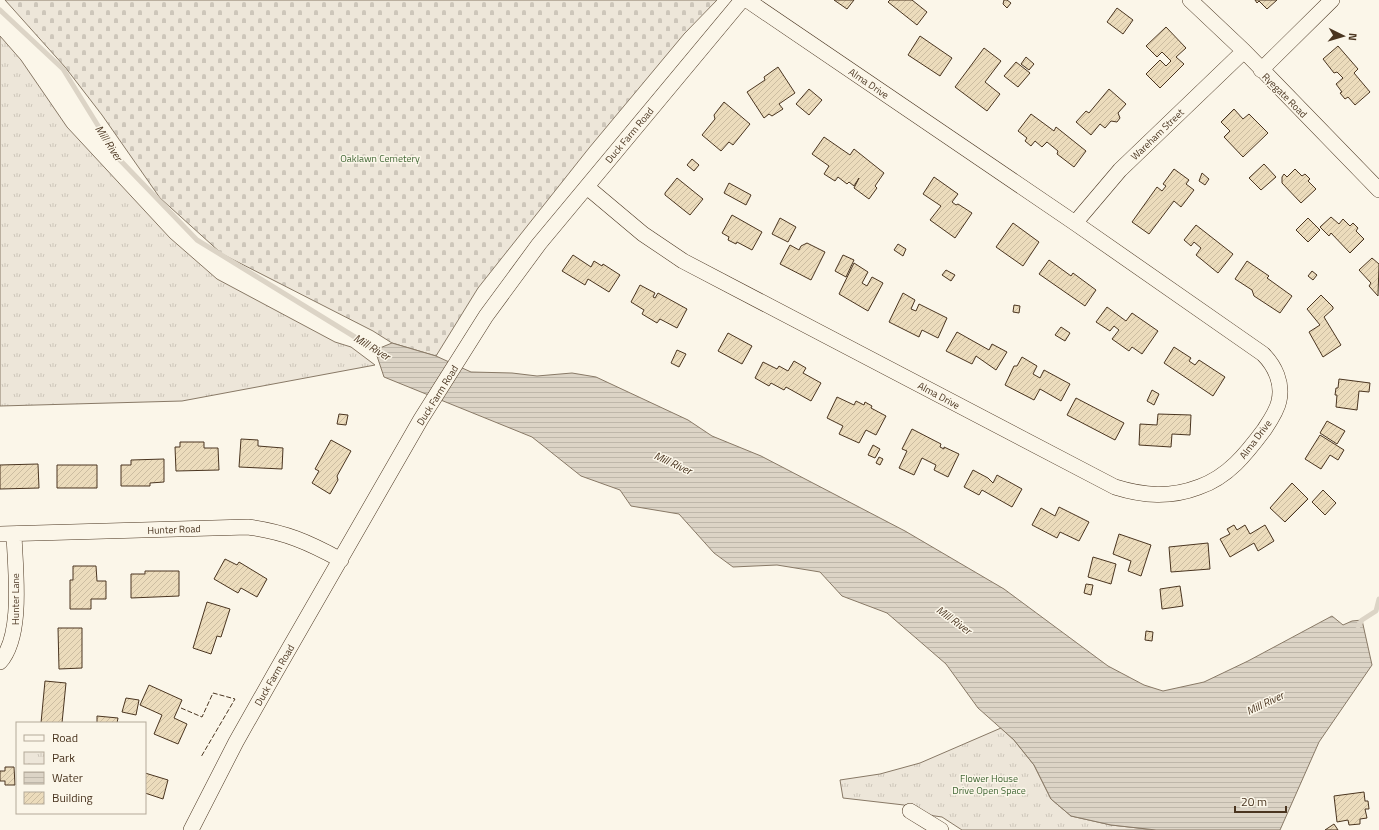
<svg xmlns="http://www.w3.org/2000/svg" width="1379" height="830" viewBox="0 0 1379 830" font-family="'Titillium Web',sans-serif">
	<defs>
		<pattern id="cemetery-stones" width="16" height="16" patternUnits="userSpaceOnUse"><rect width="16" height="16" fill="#ede6d9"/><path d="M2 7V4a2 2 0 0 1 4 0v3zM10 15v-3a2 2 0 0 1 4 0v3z" fill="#cdc6ba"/></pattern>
		<pattern id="park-tufts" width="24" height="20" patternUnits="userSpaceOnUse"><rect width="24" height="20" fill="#ede6d9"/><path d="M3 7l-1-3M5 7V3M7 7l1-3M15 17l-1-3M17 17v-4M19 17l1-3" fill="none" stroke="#cdc6ba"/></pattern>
		<pattern id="water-rules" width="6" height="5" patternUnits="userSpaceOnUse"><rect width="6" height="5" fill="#dcd4c6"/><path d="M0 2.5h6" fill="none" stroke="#beb7aa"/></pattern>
		<pattern id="building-hatch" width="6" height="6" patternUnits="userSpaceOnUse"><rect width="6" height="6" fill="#ecdcbc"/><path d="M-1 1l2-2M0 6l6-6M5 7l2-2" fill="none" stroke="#ccbda1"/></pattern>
	</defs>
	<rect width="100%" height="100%" fill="#fbf6e9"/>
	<path fill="url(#cemetery-stones)" stroke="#887966" d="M 5,0 L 717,0 L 684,34 L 589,148 L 478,288 L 436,356 L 392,343 L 373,331 L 222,254 L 160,198 L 102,115 L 65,67 Z"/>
	<path fill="url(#park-tufts)" stroke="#887966" d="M 0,36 L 21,60 L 67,127 L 170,238 L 217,279 L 335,342 L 351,347 L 375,365 L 182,401 L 0,406 Z
		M 1001,728 L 1014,740 L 1034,765 L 1051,799 L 1071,816 L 1111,825 L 1156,830 L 962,830 L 942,817 L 928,815 L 904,805 L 843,798 L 840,780 L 880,774 L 920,763 Z"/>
	<path fill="url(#water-rules)" stroke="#887966" d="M 392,343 L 436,356 L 471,372 L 512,373 L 537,376 L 572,373 L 596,377 L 688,420 L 712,436 L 761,456 L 905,531 L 1004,589 L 1108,666 L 1144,685 L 1163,691 L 1204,682 L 1248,661 L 1332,616 L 1343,625 L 1352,621 L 1362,620 L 1372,665 L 1319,742 L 1280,830 L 1156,830 L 1111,825 L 1071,816 L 1051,799 L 1034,765 L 1014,740 L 978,708 L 946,664 L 887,613 L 842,596 L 820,572 L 777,565 L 733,567 L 714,553 L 679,514 L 631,506 L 620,490 L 581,476 L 532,437 L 384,377 L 375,350 Z"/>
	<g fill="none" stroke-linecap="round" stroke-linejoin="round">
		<path stroke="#dcd4c6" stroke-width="5" d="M 0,10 L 63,69 L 118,158 L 197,240 L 381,353
			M 1358,626 L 1362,620 L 1376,611 L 1379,599"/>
	</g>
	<path fill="url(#building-hatch)" stroke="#4a3520" d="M 834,0 L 854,0 L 847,9 Z
		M 890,0 L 912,0 L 927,12 L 917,25 L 888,2 Z
		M 1004,0 L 1007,0 L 1011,3 L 1007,8 L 1003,4 Z
		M 1255,0 L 1277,0 L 1267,9 L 1259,1 L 1257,3 Z
		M 1117,8 L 1133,20 L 1123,34 L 1107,22 Z
		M 1166,27 L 1186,48 L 1176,57 L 1184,64 L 1160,88 L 1146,74 L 1160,60 L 1166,66 L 1171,61 L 1162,52 L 1157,57 L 1146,46 Z
		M 920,36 L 952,58 L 940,76 L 908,55 Z
		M 1338,46 L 1358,69 L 1354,73 L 1370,92 L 1355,105 L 1348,97 L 1345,99 L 1340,93 L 1342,92 L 1336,84 L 1343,78 L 1337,72 L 1334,73 L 1323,59 Z
		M 984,48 L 1001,61 L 985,82 L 1000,94 L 987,111 L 955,87 Z
		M 1026,57 L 1034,64 L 1029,70 L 1021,64 Z
		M 1016,62 L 1030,73 L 1018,87 L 1004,76 Z
		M 778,67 L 795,93 L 779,104 L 783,109 L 772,116 L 769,114 L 764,118 L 747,92 L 765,80 L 764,77 Z
		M 809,89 L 822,100 L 809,115 L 796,104 Z
		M 1109,89 L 1126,104 L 1118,113 L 1120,118 L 1117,122 L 1111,121 L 1105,128 L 1100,124 L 1091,135 L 1076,122 L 1086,111 L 1089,113 Z
		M 724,102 L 750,124 L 733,145 L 729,142 L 721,151 L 702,135 L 715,119 L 714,115 Z
		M 1234,109 L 1243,119 L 1249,114 L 1268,133 L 1243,157 L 1224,137 L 1230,131 L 1221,122 Z
		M 1031,114 L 1054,131 L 1056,127 L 1086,151 L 1074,167 L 1057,154 L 1058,151 L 1047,142 L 1042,147 L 1035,141 L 1031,146 L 1025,141 L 1027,138 L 1018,131 Z
		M 824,137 L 850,155 L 854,149 L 884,173 L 875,186 L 877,188 L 869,199 L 854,188 L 859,178 L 854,186 L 849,182 L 847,184 L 838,177 L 835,181 L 824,174 L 829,166 L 812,154 Z
		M 692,159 L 699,165 L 694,171 L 687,165 Z
		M 1264,164 L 1276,177 L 1261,190 L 1249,178 Z
		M 1174,169 L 1189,180 L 1186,184 L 1194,190 L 1181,207 L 1174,201 L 1149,234 L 1132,222 L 1157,187 L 1162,191 L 1166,186 L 1163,184 Z
		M 1295,169 L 1302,176 L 1305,174 L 1310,179 L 1308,181 L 1316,189 L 1301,203 L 1282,183 L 1282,177 L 1284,174 L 1287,177 Z
		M 1202,173 L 1209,179 L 1205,185 L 1199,181 Z
		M 934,177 L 958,194 L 952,202 L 956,205 L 958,204 L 972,213 L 955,238 L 930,220 L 941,206 L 923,194 Z
		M 677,178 L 703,199 L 690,215 L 665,195 L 665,193 Z
		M 729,183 L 751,195 L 746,205 L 724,193 Z
		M 732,215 L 762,232 L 752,250 L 737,242 L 736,244 L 728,240 L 729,237 L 722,233 Z
		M 1331,217 L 1339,224 L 1343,219 L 1350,226 L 1353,223 L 1358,228 L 1356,231 L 1364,239 L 1350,253 L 1331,233 L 1329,236 L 1320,227 Z
		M 780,218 L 796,227 L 788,242 L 772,234 Z
		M 1308,218 L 1320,230 L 1308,242 L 1296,230 Z
		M 1013,223 L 1039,242 L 1023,266 L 996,247 Z
		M 1196,225 L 1233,254 L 1218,273 L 1196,255 L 1201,248 L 1194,242 L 1191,246 L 1184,240 Z
		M 807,243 L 825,252 L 811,280 L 780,264 L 790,245 L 799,250 L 801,246 Z
		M 898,244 L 906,249 L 903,256 L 894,250 Z
		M 573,255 L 591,267 L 594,261 L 602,266 L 603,264 L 620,275 L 609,292 L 588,279 L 585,285 L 562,271 Z
		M 843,255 L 854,260 L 846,277 L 835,271 Z
		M 1372,258 L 1379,264 L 1378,296 L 1369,286 L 1371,283 L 1359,270 Z
		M 1049,260 L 1071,276 L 1073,273 L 1096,290 L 1085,306 L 1039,274 Z
		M 1247,261 L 1269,276 L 1267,278 L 1292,296 L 1280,313 L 1254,296 L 1252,290 L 1235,279 Z
		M 854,263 L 868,272 L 862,283 L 867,286 L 872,277 L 883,283 L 868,311 L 839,294 Z
		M 946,270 L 955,275 L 951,281 L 942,275 Z
		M 1312,271 L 1317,275 L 1313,280 L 1308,276 Z
		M 640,285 L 655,293 L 653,297 L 655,298 L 658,293 L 687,309 L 677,328 L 660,319 L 657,323 L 642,314 L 644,310 L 631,302 Z
		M 903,293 L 915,300 L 911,309 L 916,311 L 919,304 L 947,318 L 938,338 L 922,330 L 919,337 L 889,322 Z
		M 1321,295 L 1333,307 L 1333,309 L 1324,317 L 1341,345 L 1323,357 L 1309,332 L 1320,325 L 1307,309 Z
		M 1014,305 L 1020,306 L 1019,313 L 1013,312 Z
		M 1107,307 L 1126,321 L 1132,313 L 1158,331 L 1142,354 L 1132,347 L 1129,351 L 1112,339 L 1119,330 L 1114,326 L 1110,331 L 1096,322 Z
		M 1061,327 L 1070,333 L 1065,341 L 1055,335 Z
		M 957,332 L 989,350 L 992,344 L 1007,352 L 996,370 L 976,356 L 972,364 L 946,351 Z
		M 728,333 L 752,346 L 742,364 L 718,351 Z
		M 1174,347 L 1191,358 L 1189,361 L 1195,365 L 1199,360 L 1225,377 L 1213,396 L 1164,363 Z
		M 677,350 L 686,354 L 679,367 L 671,363 Z
		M 1022,357 L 1037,366 L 1033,374 L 1040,378 L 1044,370 L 1070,384 L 1061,401 L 1040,389 L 1034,400 L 1005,385 L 1014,366 L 1017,366 Z
		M 794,361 L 806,368 L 803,373 L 821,383 L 811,401 L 786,387 L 784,390 L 771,383 L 769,386 L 755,378 L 763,362 L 777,369 L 779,366 L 788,371 Z
		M 1339,379 L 1370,383 L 1369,392 L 1359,391 L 1357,410 L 1336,407 L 1337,395 L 1335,395 L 1336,388 L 1338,388 Z
		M 1152,390 L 1159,394 L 1154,405 L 1147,401 Z
		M 837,397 L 854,405 L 856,401 L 864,405 L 865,402 L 872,406 L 871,408 L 886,416 L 876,435 L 866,430 L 859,443 L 839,434 L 843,426 L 827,418 Z
		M 1076,398 L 1124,423 L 1115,440 L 1067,415 Z
		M 339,414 L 348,415 L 346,425 L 337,424 Z
		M 1158,414 L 1191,415 L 1190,435 L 1172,434 L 1171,447 L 1139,445 L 1140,424 L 1157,425 Z
		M 1327,421 L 1345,431 L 1337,444 L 1320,433 Z
		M 912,429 L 941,444 L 940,447 L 944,449 L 944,447 L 959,454 L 948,477 L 934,470 L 936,465 L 922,458 L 914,475 L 899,468 L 907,451 L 902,449 Z
		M 1320,435 L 1344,450 L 1338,460 L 1330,455 L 1321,469 L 1305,459 Z
		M 241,439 L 258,440 L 258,446 L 283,448 L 282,469 L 239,467 Z
		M 331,440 L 351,451 L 337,476 L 338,480 L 330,494 L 312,483 L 319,471 L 315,469 Z
		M 180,442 L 204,442 L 204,448 L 218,448 L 219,470 L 176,471 L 175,447 L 180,447 Z
		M 873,445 L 880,449 L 875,458 L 868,455 Z
		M 879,457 L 883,459 L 880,465 L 876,463 Z
		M 164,459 L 164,482 L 150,483 L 150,486 L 121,486 L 121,465 L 131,465 L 131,460 Z
		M 38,464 L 39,488 L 0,489 L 0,465 Z
		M 57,465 L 97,465 L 97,488 L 57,488 Z
		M 973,470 L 988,478 L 993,483 L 997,475 L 1022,489 L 1012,507 L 982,490 L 979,495 L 964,487 Z
		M 1292,483 L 1308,499 L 1285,522 L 1270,508 Z
		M 1323,490 L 1336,503 L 1325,515 L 1312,502 Z
		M 1059,507 L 1089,522 L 1079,541 L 1060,532 L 1057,538 L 1032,525 L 1041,508 L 1055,516 Z
		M 1234,525 L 1237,530 L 1245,525 L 1250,534 L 1265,525 L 1274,541 L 1258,551 L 1254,543 L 1230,557 L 1220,539 L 1230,534 L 1227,529 Z
		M 1119,534 L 1151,545 L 1141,576 L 1128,571 L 1131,561 L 1113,554 Z
		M 1208,543 L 1210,569 L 1171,572 L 1169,547 Z
		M 1093,557 L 1116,564 L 1111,584 L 1088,577 Z
		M 225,559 L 237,565 L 239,562 L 267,579 L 257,597 L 241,588 L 238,593 L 214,579 Z
		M 73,566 L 96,566 L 97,581 L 106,581 L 106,599 L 91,599 L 91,609 L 70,609 L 70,580 L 73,580 Z
		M 145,571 L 179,571 L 179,596 L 131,598 L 131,574 L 145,574 Z
		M 1086,584 L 1093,585 L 1091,595 L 1084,593 Z
		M 1180,586 L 1183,606 L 1162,609 L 1160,589 Z
		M 207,602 L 230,609 L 221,637 L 217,636 L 211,654 L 193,648 Z
		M 58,628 L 82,628 L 82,668 L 59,669 Z
		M 1146,631 L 1153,632 L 1152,641 L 1145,640 Z
		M 45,681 L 66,683 L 62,723 L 41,723 Z
		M 149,685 L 182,700 L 174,718 L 187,724 L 178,744 L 154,734 L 162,715 L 140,705 Z
		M 126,698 L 139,700 L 136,715 L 122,712 Z
		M 97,716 L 118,718 L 117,723 L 97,723 Z
		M 5,767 L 14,767 L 15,785 L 5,785 L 5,781 L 0,781 L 0,771 L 5,771 Z
		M 145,773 L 168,780 L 163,799 L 145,793 Z
		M 1364,792 L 1365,801 L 1368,801 L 1369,809 L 1365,809 L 1367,818 L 1360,819 L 1360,824 L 1349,825 L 1348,820 L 1337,822 L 1334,796 Z
		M 1334,824 L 1338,830 L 1325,830 Z"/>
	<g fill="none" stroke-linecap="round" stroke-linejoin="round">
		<g stroke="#4a3520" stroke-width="16">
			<path id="minor" d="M 1190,0 L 1244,51 L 1379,190
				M 1261,70 L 1332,0
				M 587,187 L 643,234 L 683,261 L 1115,487 C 1144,496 1170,498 1199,487 C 1228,477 1246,454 1264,430 C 1270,421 1277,411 1279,401 C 1283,383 1275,366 1263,354 L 1075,223 L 747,0
				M 1075,223 L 1120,170 L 1244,51
				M 0,534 L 248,527 C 285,532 308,542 341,560
				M 0,662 C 24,635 15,568 14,534
				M 910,811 L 941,830
				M 191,830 L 236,742 L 275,673 L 421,419 L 486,316 L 539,244 L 742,0"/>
		</g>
		<use href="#minor" stroke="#fbf6e9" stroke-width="15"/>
		<path stroke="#4a3520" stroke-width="1" stroke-dasharray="5 2" stroke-linecap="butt" d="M 181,708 L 202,717 L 213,693 L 235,699 L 201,757"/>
	</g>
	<g text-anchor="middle" stroke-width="3" stroke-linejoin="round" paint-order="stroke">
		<g font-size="10" fill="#4a3520" stroke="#fbf6e9">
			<text transform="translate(869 83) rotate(34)" y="4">Alma Drive</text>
			<text transform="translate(1285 95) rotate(45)" y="4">Ryegate Road</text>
			<text transform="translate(1157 134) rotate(-44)" y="4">Wareham Street</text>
			<text transform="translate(629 135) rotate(-50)" y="4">Duck Farm Road</text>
			<text transform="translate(437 395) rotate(-58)" y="4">Duck Farm Road</text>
			<text transform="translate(939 395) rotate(28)" y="4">Alma Drive</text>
			<text transform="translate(1255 439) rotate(-53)" y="4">Alma Drive</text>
			<text transform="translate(174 529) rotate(-2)" y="4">Hunter Road</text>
			<text transform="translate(15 599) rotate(-90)" y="4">Hunter Lane</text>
			<text transform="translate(274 675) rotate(-60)" y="4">Duck Farm Road</text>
		</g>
		<g font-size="10" fill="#436837" stroke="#fbf6e9">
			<text x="380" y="162">Oaklawn Cemetery</text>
			<text x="989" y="782">Flower House<tspan x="989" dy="12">Drive Open Space</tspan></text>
		</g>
		<g font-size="11" font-style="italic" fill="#4a3520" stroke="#fbf6e9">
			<text transform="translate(109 143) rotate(57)" y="4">Mill River</text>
			<text transform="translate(372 347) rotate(31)" y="4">Mill River</text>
			<text transform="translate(673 463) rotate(25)" y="4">Mill River</text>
			<text transform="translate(954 620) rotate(36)" y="4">Mill River</text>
			<text transform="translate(1265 703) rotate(-26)" y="4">Mill River</text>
		</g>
	</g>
	<rect x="16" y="722" width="130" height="92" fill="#fbf6e9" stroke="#b4a999"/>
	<rect x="24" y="735" width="20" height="6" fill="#fbf6e9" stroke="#b4a999"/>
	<text x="52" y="742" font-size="12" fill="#4a3520">Road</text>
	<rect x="24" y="752" width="20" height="12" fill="url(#park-tufts)" stroke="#b4a999"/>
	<text x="52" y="762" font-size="12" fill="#4a3520">Park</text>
	<rect x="24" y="772" width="20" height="12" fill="url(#water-rules)" stroke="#b4a999"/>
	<text x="52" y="782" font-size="12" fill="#4a3520">Water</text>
	<rect x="24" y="792" width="20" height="12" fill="url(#building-hatch)" stroke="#b4a999"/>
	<text x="52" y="802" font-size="12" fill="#4a3520">Building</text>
	<g transform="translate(1343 36) rotate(95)" stroke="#fbf6e9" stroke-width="3" paint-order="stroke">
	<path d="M0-3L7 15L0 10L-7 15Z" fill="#4a3520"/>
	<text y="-6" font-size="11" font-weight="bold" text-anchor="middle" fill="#4a3520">N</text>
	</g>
	<path d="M1235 806v6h51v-6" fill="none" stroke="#4a3520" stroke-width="2"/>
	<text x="1241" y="806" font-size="12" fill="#4a3520" stroke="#fbf6e9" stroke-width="3" paint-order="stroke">20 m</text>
</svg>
